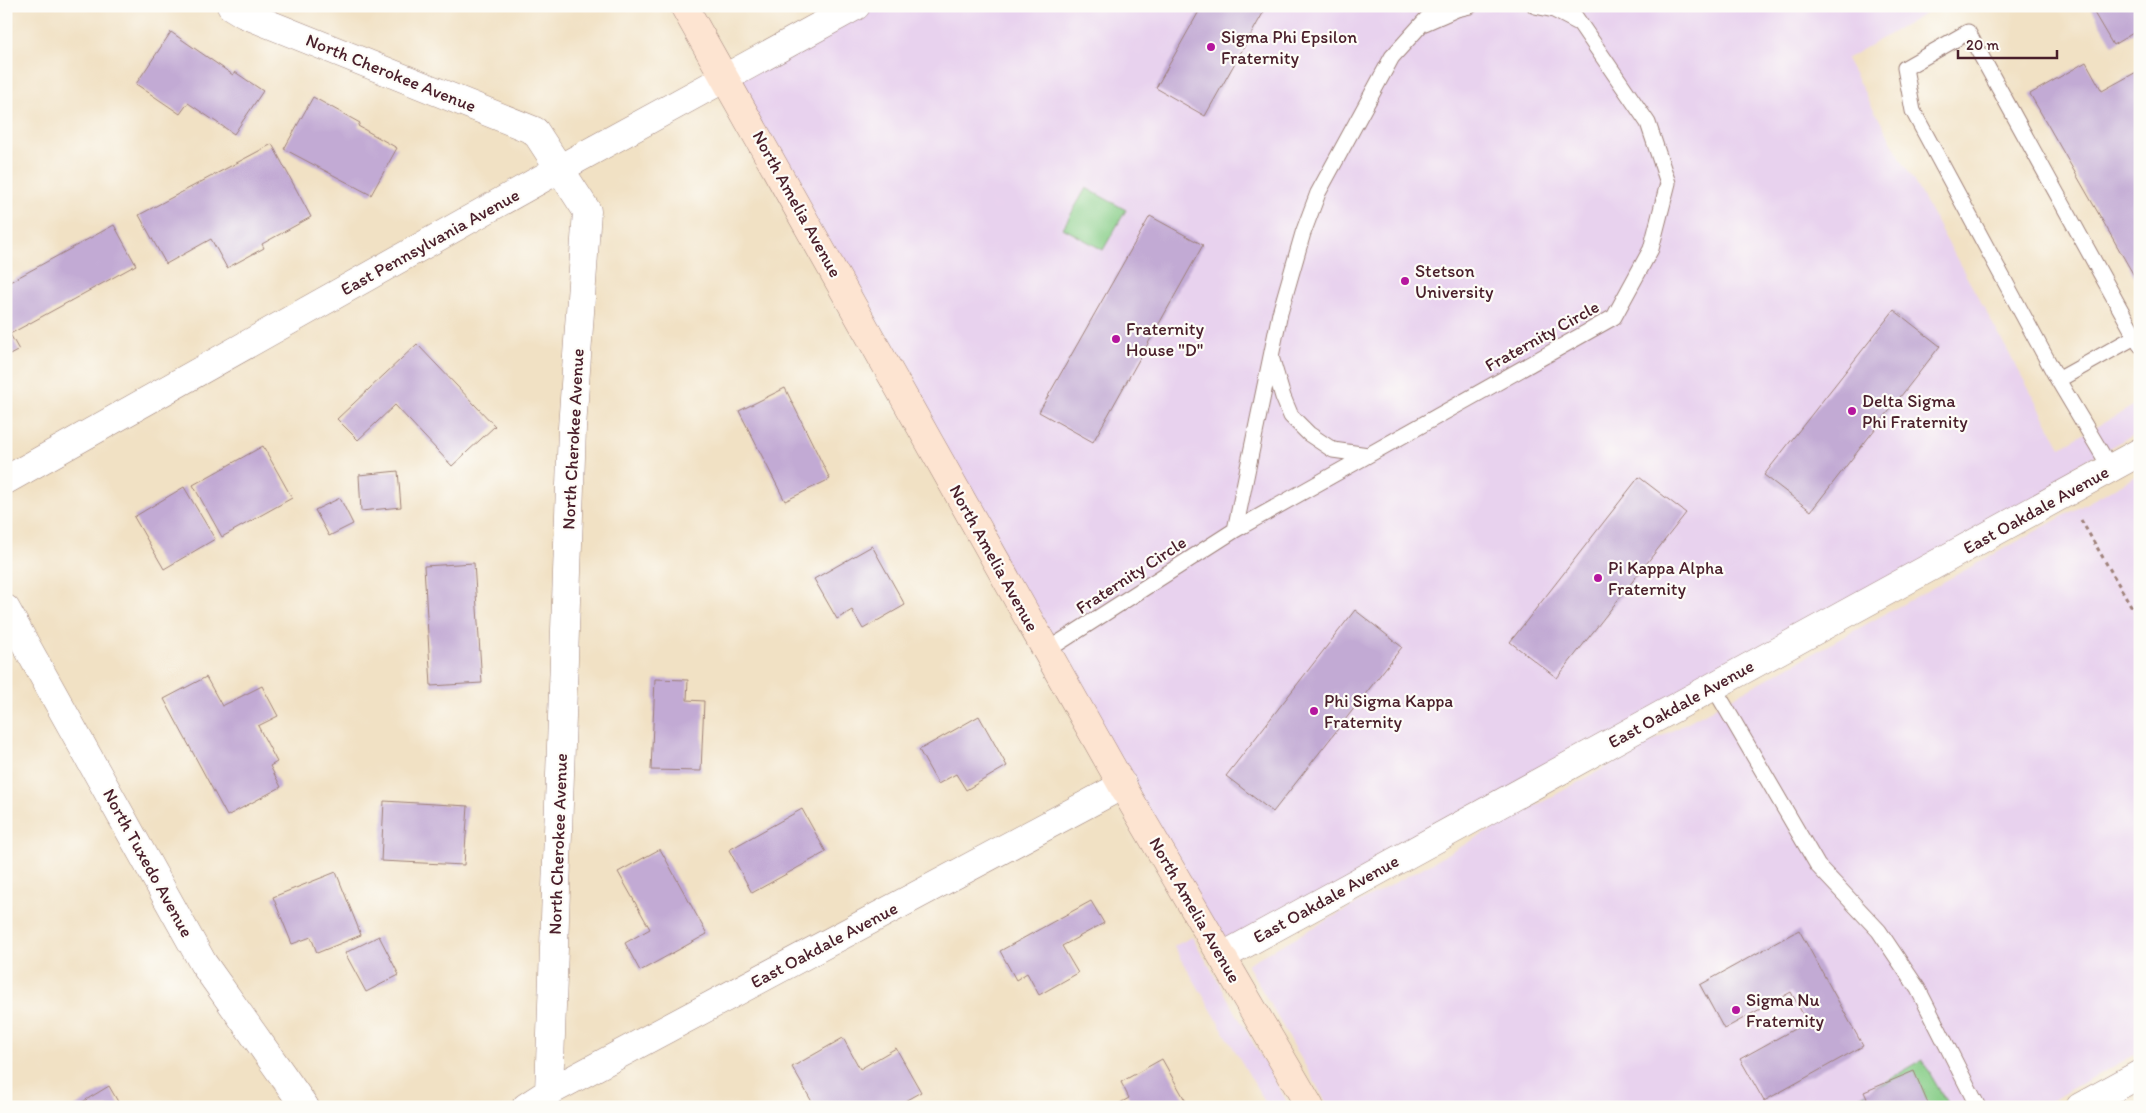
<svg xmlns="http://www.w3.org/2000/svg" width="2146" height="1113" viewBox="0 0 2146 1113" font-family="Itim,sans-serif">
	<rect width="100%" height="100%" fill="#fdfcf7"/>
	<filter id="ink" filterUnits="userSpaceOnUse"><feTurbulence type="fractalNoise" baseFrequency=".02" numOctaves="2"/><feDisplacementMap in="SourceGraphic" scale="10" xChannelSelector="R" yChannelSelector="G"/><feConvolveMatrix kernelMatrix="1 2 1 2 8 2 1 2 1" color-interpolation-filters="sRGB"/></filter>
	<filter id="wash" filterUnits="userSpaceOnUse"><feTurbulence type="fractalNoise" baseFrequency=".0096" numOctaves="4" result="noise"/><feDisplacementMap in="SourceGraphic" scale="20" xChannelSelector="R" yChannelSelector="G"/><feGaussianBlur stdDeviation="1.12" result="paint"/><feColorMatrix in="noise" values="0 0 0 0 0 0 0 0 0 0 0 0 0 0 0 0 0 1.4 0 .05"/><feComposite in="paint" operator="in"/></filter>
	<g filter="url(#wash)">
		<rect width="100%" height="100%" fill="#f1e1c4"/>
		<path fill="#e8d2ee" d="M 856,6 L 1939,6 L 1846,59 L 2061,447 L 2140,402 L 2140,431 L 2072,468 L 2081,485 L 1223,956 L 725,77 Z
			M 2140,474 L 2140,1052 L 2039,1107 L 1329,1107 L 1247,964 Z
			M 1192,937 L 1208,964 L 1290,1107 L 1268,1107 L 1174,946 Z"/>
		<path fill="#88ce89" stroke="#69765a" d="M 1086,188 L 1126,210 L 1103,250 L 1063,228 Z
			M 1922,1060 L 1947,1103 L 1941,1107 L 1864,1107 L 1859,1097 Z"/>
		<g id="blocks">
			<path fill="#c2aad4" d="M 1202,6 L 1267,6 L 1205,116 L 1156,88 Z
				M 2090,6 L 2140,6 L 2140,29 L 2113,45 Z
				M 171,32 L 233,75 L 235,72 L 263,91 L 234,134 L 188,103 L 180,114 L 136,84 Z
				M 2086,62 L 2102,91 L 2140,70 L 2140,286 L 2030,94 Z
				M 313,97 L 360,123 L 358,126 L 397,148 L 371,195 L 284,149 Z
				M 272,144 L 311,217 L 262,244 L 264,248 L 227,268 L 211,239 L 166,264 L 139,215 Z
				M 1150,216 L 1203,245 L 1093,442 L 1039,412 Z
				M 114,225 L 136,265 L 10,334 L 19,350 L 6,357 L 6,284 Z
				M 1894,310 L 1940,346 L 1811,511 L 1764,475 Z
				M 417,344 L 495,426 L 452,466 L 395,405 L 358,440 L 337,419 Z
				M 785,388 L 830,479 L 785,501 L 739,411 Z
				M 263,446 L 292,498 L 222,537 L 193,485 Z
				M 398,471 L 401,507 L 361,511 L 359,475 Z
				M 1639,477 L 1686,513 L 1557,678 L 1510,642 Z
				M 184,487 L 215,539 L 164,569 L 134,517 Z
				M 340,498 L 353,524 L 329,536 L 315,510 Z
				M 872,546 L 905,605 L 863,629 L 852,610 L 837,619 L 814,579 Z
				M 474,563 L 482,683 L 431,686 L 424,566 Z
				M 1355,610 L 1402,647 L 1273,812 L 1226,776 Z
				M 206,677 L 222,706 L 262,686 L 278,716 L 258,726 L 277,762 L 270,766 L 281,787 L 227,816 L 164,699 Z
				M 655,679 L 688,680 L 687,700 L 704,701 L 701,771 L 651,770 Z
				M 979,716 L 1007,766 L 966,790 L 956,774 L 938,784 L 919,750 Z
				M 384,801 L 468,806 L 464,865 L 381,861 Z
				M 802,809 L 826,852 L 752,893 L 729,850 Z
				M 660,849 L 707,934 L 640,971 L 625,943 L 650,929 L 618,872 Z
				M 336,872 L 361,935 L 317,953 L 311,937 L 292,944 L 273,897 Z
				M 1091,901 L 1104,923 L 1062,946 L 1078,973 L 1039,995 L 1027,973 L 1016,980 L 1000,951 Z
				M 1799,930 L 1863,1046 L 1764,1101 L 1740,1059 L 1807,1022 L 1791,992 L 1724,1029 L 1700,985 Z
				M 379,936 L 399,975 L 366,992 L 345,953 Z
				M 843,1038 L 860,1069 L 896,1048 L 921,1092 L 894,1107 L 815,1107 L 792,1067 Z
				M 1162,1059 L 1189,1107 L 1113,1107 L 1129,1098 L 1121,1082 Z
				M 1914,1071 L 1929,1106 L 1871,1107 L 1864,1092 Z
				M 109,1086 L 121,1107 L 74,1107 Z"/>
		</g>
	</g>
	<g filter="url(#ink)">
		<use href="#blocks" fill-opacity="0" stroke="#9e8078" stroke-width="1"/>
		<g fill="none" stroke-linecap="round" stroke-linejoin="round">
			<g stroke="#9e8078" stroke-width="17">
				<path id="service" d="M 1535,6 L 1554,10 L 1577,22
					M 1425,23 L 1457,9 L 1470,6
					M 1272,360 L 1283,397 L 1291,416 L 1309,434 L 1333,450 L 1368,455
					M 2058,380 L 2140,334
					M 2111,469 L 2058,380 L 1913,111 L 1905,68 L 1968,32 L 2140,345
					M 1235,530 L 1280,313 L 1303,233 L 1318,193 L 1392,57 L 1438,6
					M 1046,651 L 1235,530 L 1614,317 L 1651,249 L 1668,183 L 1648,123 L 1568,6
					M 1713,686 L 1818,866 L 1879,931 L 1918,989 L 1978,1107"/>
			</g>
			<g stroke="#9e8078" stroke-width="29">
				<path id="minor" d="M 231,6 L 244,14 L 535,131 L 587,211 L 572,428 L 549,1092
					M 6,609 L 203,963 L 305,1107
					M 1223,956 L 2140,452
					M 526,1107 L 549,1092 L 1123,785
					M 2080,1107 L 2140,1074"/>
			</g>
			<g stroke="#9e8078" stroke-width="29">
				<path id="tertiary" d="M 6,480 L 559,169 L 856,6"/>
			</g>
			<g stroke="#9e8078" stroke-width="29">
				<path id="secondary" d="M 684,6 L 1131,801 L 1310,1107"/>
			</g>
			<path stroke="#9e8078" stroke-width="3" stroke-dasharray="4 4" stroke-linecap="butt" d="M 2081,520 L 2140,621"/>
			<use href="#service" stroke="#fff" stroke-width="15"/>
			<use href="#minor" stroke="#fff" stroke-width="28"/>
			<use href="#tertiary" stroke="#fff" stroke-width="28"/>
			<use href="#secondary" stroke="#fde4d1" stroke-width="28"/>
		</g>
	</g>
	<g fill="#b5179e" stroke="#fdfcf7" stroke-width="2">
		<circle cx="1211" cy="47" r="5"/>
		<circle cx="1405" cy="281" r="5"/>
		<circle cx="1116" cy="339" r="5"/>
		<circle cx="1852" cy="411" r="5"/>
		<circle cx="1598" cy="578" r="5"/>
		<circle cx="1314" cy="711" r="5"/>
		<circle cx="1736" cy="1010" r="5"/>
	</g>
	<g text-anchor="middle" stroke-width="4.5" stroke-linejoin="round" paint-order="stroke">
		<g font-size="18" fill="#4a1f2b" stroke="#fdfcf7" text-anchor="start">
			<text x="1221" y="43">Sigma Phi Epsilon<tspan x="1221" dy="21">Fraternity</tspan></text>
			<text x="1415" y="277">Stetson<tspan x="1415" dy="21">University</tspan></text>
			<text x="1126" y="335">Fraternity<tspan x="1126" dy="21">House "D"</tspan></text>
			<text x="1862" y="407">Delta Sigma<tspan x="1862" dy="21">Phi Fraternity</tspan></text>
			<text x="1608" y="574">Pi Kappa Alpha<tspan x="1608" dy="21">Fraternity</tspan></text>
			<text x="1324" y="707">Phi Sigma Kappa<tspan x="1324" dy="21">Fraternity</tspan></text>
			<text x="1746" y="1006">Sigma Nu<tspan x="1746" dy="21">Fraternity</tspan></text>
		</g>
		<g font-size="18" fill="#4a1f2b" stroke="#fdfcf7">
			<text transform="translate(391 73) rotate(22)" y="6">North Cherokee Avenue</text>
			<text transform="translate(797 204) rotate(61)" y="6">North Amelia Avenue</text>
			<text transform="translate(430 242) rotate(-29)" y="6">East Pennsylvania Avenue</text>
			<text transform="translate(1542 336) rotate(-29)" y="6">Fraternity Circle</text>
			<text transform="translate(573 439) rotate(-87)" y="6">North Cherokee Avenue</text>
			<text transform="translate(2036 510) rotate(-29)" y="6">East Oakdale Avenue</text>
			<text transform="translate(994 558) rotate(61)" y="6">North Amelia Avenue</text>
			<text transform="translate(1131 575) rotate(-33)" y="6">Fraternity Circle</text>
			<text transform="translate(1681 704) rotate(-29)" y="6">East Oakdale Avenue</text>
			<text transform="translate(558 844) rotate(-88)" y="6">North Cherokee Avenue</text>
			<text transform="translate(148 863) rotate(61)" y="6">North Tuxedo Avenue</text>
			<text transform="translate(1326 899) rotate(-29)" y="6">East Oakdale Avenue</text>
			<text transform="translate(1195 910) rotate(60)" y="6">North Amelia Avenue</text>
			<text transform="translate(824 945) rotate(-28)" y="6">East Oakdale Avenue</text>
		</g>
	</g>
	<rect width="2146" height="1113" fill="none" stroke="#fdfcf7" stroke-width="25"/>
	<path d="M1958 50v8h99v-8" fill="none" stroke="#4a1f2b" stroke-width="2.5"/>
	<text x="1966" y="50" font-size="15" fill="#4a1f2b" stroke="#fdfcf7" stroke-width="4" paint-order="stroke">20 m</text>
</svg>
